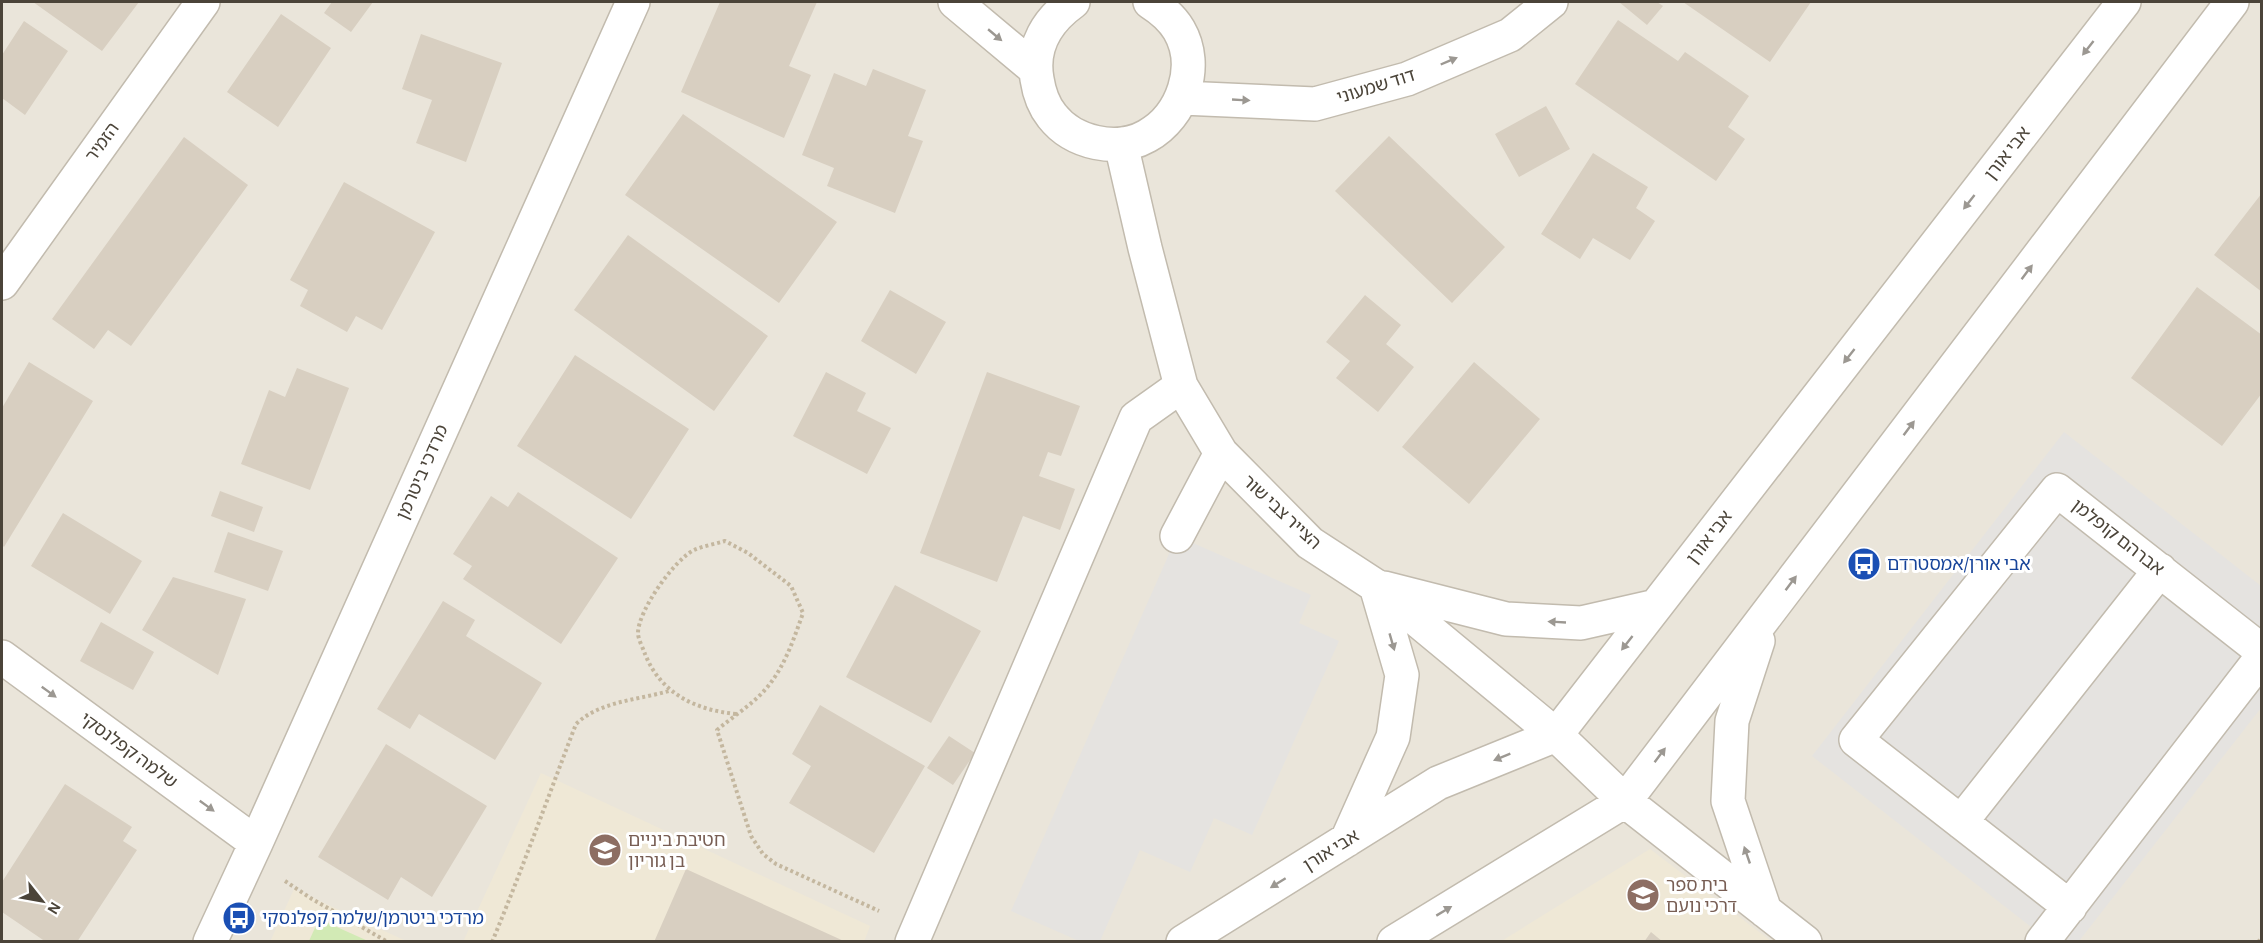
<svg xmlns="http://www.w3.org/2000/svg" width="2263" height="943" viewBox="0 0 2263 943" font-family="'Alegreya Sans','Noto Sans Hebrew',sans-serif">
	<rect width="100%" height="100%" fill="#f6f3ec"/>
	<path fill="#eae5da" d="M 2,2 L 2261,2 L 2261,941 L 2,941 Z"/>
	<path fill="#efe8d6" d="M 541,773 L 870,926 L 864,942 L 463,942 Z
		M 1650,849 L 1771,941 L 1500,942 Z
		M 294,889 L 406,941 L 270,942 Z"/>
	<path fill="#d2eab5" d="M 319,919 L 368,941 L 309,941 Z"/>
	<path fill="#e5e3e0" d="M 2064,432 L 2261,586 L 2261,708 L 2079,941 L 2049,941 L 1812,756 Z
		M 1177,536 L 1311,595 L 1299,623 L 1339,641 L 1252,835 L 1214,818 L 1190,872 L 1140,850 L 1100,941 L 1079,941 L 1011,911 Z"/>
	<path fill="#d8cfc1" d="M 33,2 L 139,2 L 102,51 Z
		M 332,2 L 373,2 L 351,32 L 324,13 Z
		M 720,2 L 817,2 L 789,66 L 811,75 L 784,138 L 681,92 Z
		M 1619,2 L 1657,2 L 1663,6 L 1647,25 Z
		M 1683,2 L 1811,2 L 1770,62 Z
		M 281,14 L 331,48 L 278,127 L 227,92 Z
		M 1618,20 L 1678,61 L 1685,52 L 1749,96 L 1728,127 L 1745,139 L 1716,181 L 1575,84 Z
		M 24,21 L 68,51 L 25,115 L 2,98 L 2,55 Z
		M 421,34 L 502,63 L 466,162 L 416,143 L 432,100 L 402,89 Z
		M 873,69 L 926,90 L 908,136 L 923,141 L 895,213 L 827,186 L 834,168 L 802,155 L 834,73 L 866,86 Z
		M 1546,106 L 1570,149 L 1519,177 L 1495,134 Z
		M 683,114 L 837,222 L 779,303 L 625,195 Z
		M 1389,136 L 1505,247 L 1452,303 L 1335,191 Z
		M 184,137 L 248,185 L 131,346 L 108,330 L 94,349 L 52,319 Z
		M 1593,153 L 1648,187 L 1636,208 L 1655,221 L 1630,260 L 1593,238 L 1580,259 L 1541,234 Z
		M 344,182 L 435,232 L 382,330 L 356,316 L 347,332 L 300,306 L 308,290 L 290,280 Z
		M 2262,193 L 2262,292 L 2214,255 Z
		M 628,235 L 768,336 L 714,411 L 574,310 Z
		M 2197,287 L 2262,335 L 2262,393 L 2222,446 L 2131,378 Z
		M 890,290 L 946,322 L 916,374 L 861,341 Z
		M 1365,295 L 1401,325 L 1386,344 L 1414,367 L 1378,412 L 1336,378 L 1350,361 L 1326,342 Z
		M 575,355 L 689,429 L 631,519 L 517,446 Z
		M 29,362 L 93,401 L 4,547 L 2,545 L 2,408 Z
		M 1474,362 L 1540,419 L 1469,504 L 1402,447 Z
		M 297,368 L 349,388 L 310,490 L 241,464 L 269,390 L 285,397 Z
		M 826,372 L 866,393 L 857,411 L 891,428 L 867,474 L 793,436 Z
		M 987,372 L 1080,406 L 1061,456 L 1048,452 L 1039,476 L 1075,489 L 1060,530 L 1023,516 L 997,582 L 920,553 Z
		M 220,491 L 263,507 L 254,532 L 211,516 Z
		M 518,492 L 618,558 L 561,644 L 463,579 L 472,566 L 453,554 L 491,496 L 508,507 Z
		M 63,513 L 142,561 L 110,614 L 31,566 Z
		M 228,532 L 283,551 L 268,591 L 214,572 Z
		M 173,577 L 246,599 L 218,675 L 142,630 Z
		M 895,585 L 981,631 L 931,723 L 846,677 Z
		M 443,601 L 475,620 L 466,636 L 542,683 L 495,760 L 419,714 L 410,729 L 377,709 Z
		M 101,622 L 154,652 L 133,690 L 80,661 Z
		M 820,705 L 925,766 L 874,853 L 789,803 L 811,766 L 792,754 Z
		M 949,736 L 975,753 L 953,785 L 927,768 Z
		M 386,744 L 487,806 L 432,897 L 401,877 L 388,900 L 318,857 Z
		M 65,784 L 132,827 L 123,841 L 137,850 L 77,942 L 46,942 L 2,912 L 2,882 Z
		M 686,869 L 846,942 L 654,942 Z
		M 1651,932 L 1663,942 L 1644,942 Z"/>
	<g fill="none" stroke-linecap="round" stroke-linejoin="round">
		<g stroke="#c2bbae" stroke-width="36">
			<path id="minor" d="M 955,2 L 1035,69
				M 1073,2 C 1048,20 1031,46 1037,79 C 1039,92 1043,105 1052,116 C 1073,143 1117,153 1147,136 C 1183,116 1200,66 1179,30 C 1172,18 1161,9 1150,2
				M 1182,98 L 1315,104 L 1407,79 L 1510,35 L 1551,2
				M 1121,144 L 1145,248 L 1181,386 L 1221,453 L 1310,543 L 1376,586 L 1556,735 L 1625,801 L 1805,942
				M 2,283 L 203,2
				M 1177,536 L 1221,453
				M 1384,588 L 1506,619 L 1581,623 L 1656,606
				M 1758,641 L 1732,721 L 1728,801 L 1765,911
				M 2,657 L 256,843
				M 1961,822 L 2160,570
				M 1347,840 L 1393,737 L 1402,675 L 1376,586
				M 2070,907 L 1856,740 L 2057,490 L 2262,651
				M 210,942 L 256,843 L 633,2
				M 912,942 L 1136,418 L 1181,386
				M 1183,942 L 1438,783 L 1556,735 L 2124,2
				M 1394,942 L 1625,801 L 2232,2
				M 2042,942 L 2262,657"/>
		</g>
		<path stroke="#c4b79f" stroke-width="4" stroke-dasharray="3 3" stroke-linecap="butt" d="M 736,714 C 696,710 661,694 645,654 C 643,648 638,639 638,633 C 638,611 674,560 694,550 C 703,546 715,544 725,541 L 748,553 L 791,586 L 803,613 C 792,644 782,675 757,698 C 745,709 730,719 717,730 L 751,836 L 763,854 L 776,864 L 879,911
			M 285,881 L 312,899 L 388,942
			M 492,942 C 522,870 548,797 576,724 C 600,701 638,700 669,691
			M 2258,942 L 2262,938"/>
		<use href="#minor" stroke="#fff" stroke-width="33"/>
	</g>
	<defs><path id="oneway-solid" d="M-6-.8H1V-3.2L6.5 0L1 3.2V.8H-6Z" transform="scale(1.5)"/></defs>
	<g fill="#9c9892">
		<use href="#oneway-solid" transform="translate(995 35) rotate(40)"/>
		<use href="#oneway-solid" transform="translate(2088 48) rotate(128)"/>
		<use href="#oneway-solid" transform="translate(1449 61) rotate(-23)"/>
		<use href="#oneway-solid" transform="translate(1241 100) rotate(3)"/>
		<use href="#oneway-solid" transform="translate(1969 202) rotate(128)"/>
		<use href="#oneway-solid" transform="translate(2027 272) rotate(-53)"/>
		<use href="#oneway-solid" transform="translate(1849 356) rotate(128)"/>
		<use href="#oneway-solid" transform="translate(1909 428) rotate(-53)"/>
		<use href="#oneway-solid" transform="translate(1791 583) rotate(-53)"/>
		<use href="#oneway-solid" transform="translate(1557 622) rotate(-177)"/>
		<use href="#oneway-solid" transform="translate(1392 642) rotate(74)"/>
		<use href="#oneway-solid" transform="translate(1627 643) rotate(128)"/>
		<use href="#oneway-solid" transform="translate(49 692) rotate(36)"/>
		<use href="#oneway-solid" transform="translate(1660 755) rotate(-53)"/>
		<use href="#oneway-solid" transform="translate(1502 757) rotate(158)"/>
		<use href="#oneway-solid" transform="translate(207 806) rotate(36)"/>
		<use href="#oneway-solid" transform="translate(1747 855) rotate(-109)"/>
		<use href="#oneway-solid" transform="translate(1278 883) rotate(148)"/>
		<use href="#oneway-solid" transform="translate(1444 911) rotate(-31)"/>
	</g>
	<defs>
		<g id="bus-disc" transform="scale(1.725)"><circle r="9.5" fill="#1a4fb4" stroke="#fff"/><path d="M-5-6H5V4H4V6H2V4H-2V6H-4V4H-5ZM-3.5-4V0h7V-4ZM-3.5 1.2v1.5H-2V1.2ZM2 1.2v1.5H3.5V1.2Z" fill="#fff"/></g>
		<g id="school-disc" transform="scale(1.725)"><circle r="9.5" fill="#8d6e63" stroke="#fff"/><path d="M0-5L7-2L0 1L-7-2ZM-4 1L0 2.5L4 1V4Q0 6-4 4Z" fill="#fff"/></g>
	</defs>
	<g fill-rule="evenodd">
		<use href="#bus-disc" x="1864" y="564"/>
		<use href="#school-disc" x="605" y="850"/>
		<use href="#school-disc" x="1643" y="895"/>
		<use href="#bus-disc" x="239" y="918"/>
	</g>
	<g text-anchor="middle" stroke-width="6" stroke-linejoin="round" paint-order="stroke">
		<g font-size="18" fill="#4b4439" stroke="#fff">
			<text transform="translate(1376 86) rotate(-17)" y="6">דוד שמעוני</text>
			<text transform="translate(102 142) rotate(-54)" y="6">הזמיר</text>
			<text transform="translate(2007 153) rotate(-52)" y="6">אבי אורן</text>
			<text transform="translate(422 472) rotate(-66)" y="6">מרדכי ביטרמן</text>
			<text transform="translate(1282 512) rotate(43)" y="6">הצייר צבי שור</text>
			<text transform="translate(1709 537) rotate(-52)" y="6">אבי אורן</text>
			<text transform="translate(2118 537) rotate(38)" y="6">אברהם קופלמן</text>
			<text transform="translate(129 750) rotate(36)" y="6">שלמה קפלנסקי</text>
			<text transform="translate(1331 850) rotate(-32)" y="6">אבי אורן</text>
		</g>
		<g font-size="18" fill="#164399" stroke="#fff" text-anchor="start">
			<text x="1887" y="570">אבי אורן/אמסטרדם</text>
			<text x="262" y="924">מרדכי ביטרמן/שלמה קפלנסקי</text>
		</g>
		<g font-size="18" fill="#785e54" stroke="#fff" text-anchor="start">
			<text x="628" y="846">חטיבת ביניים<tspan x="628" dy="21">בן גוריון</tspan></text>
			<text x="1666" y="891">בית ספר<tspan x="1666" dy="21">דרכי נועם</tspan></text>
		</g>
	</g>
	<rect width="2263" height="943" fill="none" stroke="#4b4439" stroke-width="6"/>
	<g transform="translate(42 901) rotate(121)" stroke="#ffffff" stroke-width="4.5" paint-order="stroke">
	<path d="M0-4.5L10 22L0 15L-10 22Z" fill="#4b4439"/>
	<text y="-9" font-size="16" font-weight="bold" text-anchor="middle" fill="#4b4439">N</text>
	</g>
</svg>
